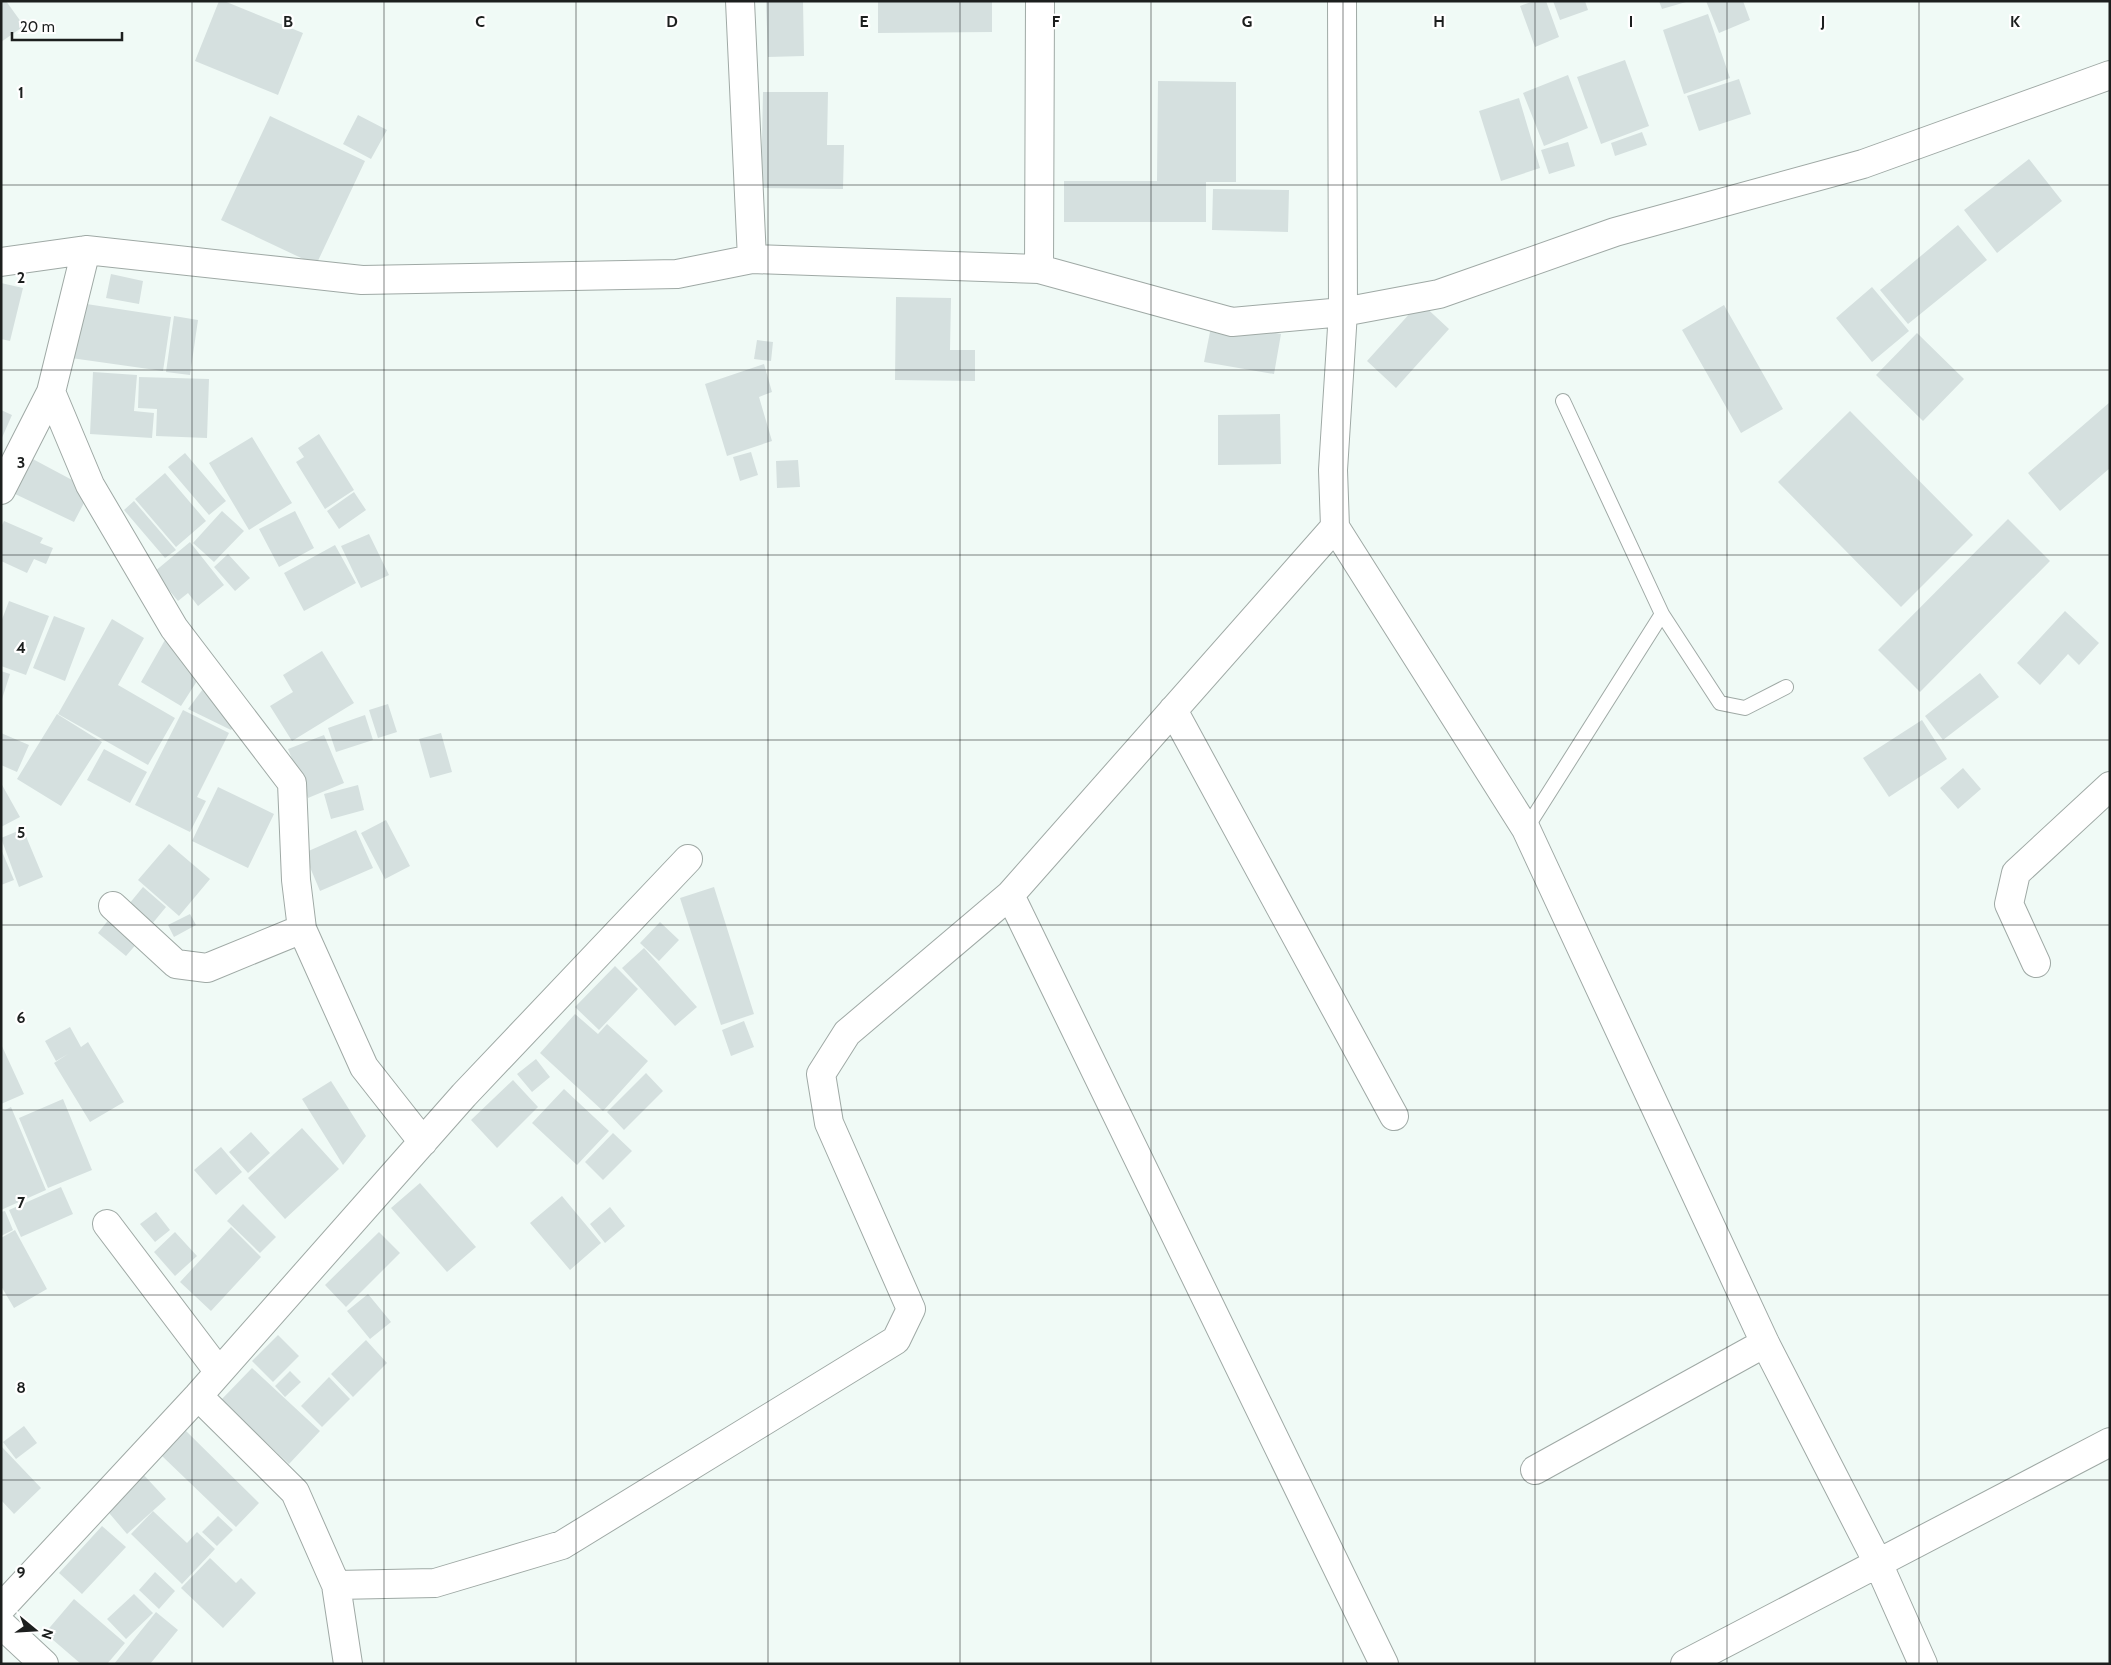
<svg xmlns="http://www.w3.org/2000/svg" width="2111" height="1665" viewBox="0 0 2111 1665" font-family="Cabin,sans-serif">
	<rect width="100%" height="100%" fill="#f0faf6"/>
	<path fill="#d5e0df" d="M 1,1 L 6,1 L 24,26 L 1,42 Z
		M 219,1 L 224,1 L 303,33 L 278,95 L 195,61 Z
		M 766,1 L 803,1 L 804,56 L 768,57 Z
		M 878,1 L 992,1 L 992,32 L 878,33 Z
		M 1534,1 L 1546,1 L 1559,37 L 1535,47 L 1520,6 Z
		M 1553,1 L 1585,1 L 1588,10 L 1560,20 Z
		M 1659,1 L 1686,1 L 1686,2 L 1662,9 Z
		M 1706,1 L 1743,1 L 1750,20 L 1719,33 Z
		M 1708,14 L 1730,78 L 1684,94 L 1663,30 Z
		M 1625,60 L 1649,126 L 1601,144 L 1577,77 Z
		M 1568,75 L 1588,128 L 1544,146 L 1523,93 Z
		M 1739,79 L 1751,114 L 1699,131 L 1687,96 Z
		M 1158,81 L 1236,82 L 1236,182 L 1206,182 L 1206,222 L 1064,222 L 1064,181 L 1157,181 Z
		M 763,92 L 828,92 L 827,145 L 844,145 L 843,189 L 761,188 Z
		M 1519,98 L 1540,168 L 1501,181 L 1479,111 Z
		M 358,115 L 387,130 L 371,159 L 343,144 Z
		M 270,116 L 365,161 L 316,265 L 221,220 Z
		M 1642,132 L 1647,145 L 1615,156 L 1611,143 Z
		M 1568,142 L 1575,166 L 1549,174 L 1541,150 Z
		M 2029,159 L 2062,201 L 1997,253 L 1964,210 Z
		M 1213,189 L 1289,190 L 1288,232 L 1212,230 Z
		M 1958,225 L 1987,260 L 1908,324 L 1880,290 Z
		M 111,274 L 143,281 L 139,304 L 106,298 Z
		M 1,283 L 23,288 L 10,341 L 1,339 Z
		M 1872,287 L 1909,331 L 1872,362 L 1836,318 Z
		M 896,297 L 951,298 L 950,350 L 975,350 L 975,381 L 895,380 Z
		M 1420,302 L 1449,329 L 1396,388 L 1367,361 Z
		M 80,303 L 171,317 L 163,371 L 71,358 Z
		M 1724,305 L 1783,409 L 1741,433 L 1682,330 Z
		M 174,316 L 198,320 L 190,375 L 166,372 Z
		M 1212,322 L 1281,334 L 1274,374 L 1204,362 Z
		M 1917,333 L 1964,379 L 1923,421 L 1876,375 Z
		M 757,340 L 773,342 L 771,361 L 754,359 Z
		M 764,364 L 772,392 L 759,397 L 772,441 L 727,456 L 705,384 Z
		M 93,372 L 137,375 L 134,411 L 154,413 L 152,438 L 90,434 Z
		M 139,377 L 209,379 L 207,438 L 156,436 L 157,409 L 138,408 Z
		M 2110,402 L 2110,468 L 2060,511 L 2028,473 Z
		M 1,410 L 12,415 L 1,440 Z
		M 1850,411 L 1973,535 L 1901,607 L 1778,482 Z
		M 1280,414 L 1281,464 L 1218,465 L 1218,415 Z
		M 319,434 L 354,490 L 325,509 L 296,462 L 304,457 L 298,448 Z
		M 252,437 L 292,503 L 249,530 L 209,463 Z
		M 751,452 L 758,475 L 740,481 L 733,457 Z
		M 185,453 L 226,501 L 209,515 L 168,467 Z
		M 29,457 L 74,481 L 85,501 L 74,522 L 13,493 Z
		M 798,460 L 800,487 L 777,488 L 776,461 Z
		M 165,473 L 206,521 L 176,547 L 135,499 Z
		M 354,492 L 366,510 L 339,529 L 327,511 Z
		M 134,501 L 176,550 L 165,558 L 124,510 Z
		M 222,511 L 244,531 L 214,562 L 193,543 Z
		M 295,511 L 314,548 L 279,567 L 259,529 Z
		M 2008,519 L 2050,561 L 1920,692 L 1878,650 Z
		M 4,521 L 43,538 L 40,543 L 53,548 L 46,564 L 34,559 L 27,573 L 1,561 L 1,527 Z
		M 369,534 L 389,575 L 361,588 L 341,546 Z
		M 190,542 L 224,585 L 198,606 L 188,593 L 178,601 L 154,572 Z
		M 335,545 L 356,583 L 304,611 L 284,573 Z
		M 228,554 L 250,578 L 235,591 L 214,567 Z
		M 9,601 L 49,616 L 26,675 L 1,666 L 1,622 Z
		M 2065,611 L 2099,643 L 2079,665 L 2068,654 L 2040,685 L 2017,663 Z
		M 54,616 L 85,628 L 65,681 L 33,668 Z
		M 112,619 L 144,638 L 118,685 L 175,718 L 148,765 L 58,714 Z
		M 165,640 L 197,681 L 181,706 L 141,682 Z
		M 322,651 L 354,703 L 292,741 L 270,706 L 293,692 L 283,675 Z
		M 1,671 L 10,674 L 2,699 L 1,699 Z
		M 1980,673 L 1999,697 L 1943,740 L 1925,716 Z
		M 206,685 L 238,721 L 231,730 L 188,709 Z
		M 388,704 L 397,732 L 378,738 L 369,710 Z
		M 183,710 L 229,733 L 197,797 L 206,801 L 190,832 L 135,805 Z
		M 57,714 L 102,742 L 61,806 L 17,779 Z
		M 365,715 L 373,740 L 336,752 L 328,728 Z
		M 1922,720 L 1947,759 L 1889,797 L 1863,758 Z
		M 1,733 L 29,745 L 17,772 L 1,765 Z
		M 441,733 L 452,772 L 430,778 L 419,739 Z
		M 324,735 L 344,783 L 308,798 L 288,749 Z
		M 104,749 L 147,772 L 130,803 L 87,780 Z
		M 1963,768 L 1981,789 L 1958,809 L 1940,788 Z
		M 1,783 L 20,817 L 1,827 Z
		M 358,785 L 364,810 L 331,819 L 324,794 Z
		M 218,787 L 274,814 L 248,868 L 192,841 Z
		M 386,820 L 410,866 L 385,879 L 361,833 Z
		M 23,829 L 43,877 L 19,887 L 1,838 Z
		M 356,830 L 373,868 L 320,891 L 304,853 Z
		M 169,844 L 210,879 L 179,916 L 138,880 Z
		M 1,849 L 14,880 L 1,885 Z
		M 143,887 L 166,907 L 152,924 L 129,904 Z
		M 714,887 L 754,1014 L 721,1025 L 680,898 Z
		M 190,914 L 196,925 L 174,937 L 168,925 Z
		M 110,918 L 139,941 L 126,956 L 98,933 Z
		M 660,922 L 679,940 L 659,961 L 640,943 Z
		M 644,948 L 697,1007 L 675,1026 L 622,968 Z
		M 615,966 L 638,989 L 599,1030 L 575,1007 Z
		M 575,1014 L 598,1034 L 607,1024 L 648,1061 L 603,1111 L 540,1053 Z
		M 744,1021 L 754,1047 L 731,1056 L 722,1030 Z
		M 70,1027 L 81,1047 L 88,1042 L 124,1102 L 90,1122 L 54,1063 L 68,1054 L 56,1061 L 45,1041 Z
		M 1,1044 L 24,1094 L 1,1104 Z
		M 536,1059 L 550,1077 L 532,1092 L 517,1074 Z
		M 646,1073 L 663,1091 L 624,1130 L 607,1112 Z
		M 513,1080 L 538,1107 L 497,1148 L 471,1120 Z
		M 331,1081 L 366,1136 L 343,1165 L 302,1099 Z
		M 564,1089 L 609,1131 L 577,1165 L 532,1123 Z
		M 63,1099 L 92,1170 L 48,1188 L 19,1118 Z
		M 11,1107 L 46,1190 L 1,1210 L 1,1112 Z
		M 302,1128 L 339,1169 L 285,1219 L 248,1178 Z
		M 251,1132 L 270,1153 L 248,1173 L 229,1152 Z
		M 613,1133 L 632,1151 L 603,1180 L 585,1162 Z
		M 221,1147 L 242,1172 L 216,1195 L 194,1170 Z
		M 420,1183 L 476,1247 L 447,1272 L 391,1208 Z
		M 61,1187 L 73,1214 L 21,1237 L 9,1210 Z
		M 562,1196 L 601,1243 L 570,1270 L 530,1223 Z
		M 243,1204 L 276,1237 L 260,1253 L 227,1221 Z
		M 610,1207 L 625,1226 L 605,1243 L 590,1224 Z
		M 5,1211 L 13,1230 L 1,1236 L 1,1212 Z
		M 156,1212 L 170,1230 L 155,1242 L 140,1224 Z
		M 231,1227 L 261,1257 L 211,1311 L 180,1282 Z
		M 15,1230 L 47,1289 L 14,1308 L 1,1286 L 1,1238 Z
		M 175,1232 L 197,1256 L 175,1276 L 154,1252 Z
		M 379,1232 L 400,1253 L 346,1307 L 325,1285 Z
		M 368,1294 L 391,1322 L 370,1339 L 347,1311 Z
		M 278,1335 L 299,1356 L 273,1382 L 252,1361 Z
		M 366,1340 L 387,1363 L 353,1397 L 331,1374 Z
		M 252,1368 L 320,1431 L 289,1464 L 221,1400 Z
		M 290,1371 L 301,1382 L 285,1397 L 275,1386 Z
		M 329,1377 L 350,1399 L 322,1427 L 301,1406 Z
		M 24,1426 L 37,1443 L 16,1459 L 3,1442 Z
		M 186,1431 L 259,1503 L 236,1527 L 162,1456 Z
		M 1,1446 L 41,1488 L 14,1514 L 1,1500 Z
		M 142,1473 L 166,1499 L 127,1534 L 104,1507 Z
		M 153,1511 L 187,1543 L 197,1532 L 215,1549 L 182,1584 L 131,1534 Z
		M 218,1516 L 233,1530 L 217,1546 L 202,1532 Z
		M 102,1526 L 126,1547 L 82,1594 L 59,1573 Z
		M 210,1558 L 236,1583 L 241,1578 L 256,1593 L 223,1628 L 181,1588 Z
		M 155,1572 L 175,1591 L 159,1609 L 139,1590 Z
		M 134,1594 L 153,1613 L 126,1639 L 107,1619 Z
		M 74,1599 L 125,1643 L 107,1664 L 81,1664 L 45,1633 Z
		M 156,1612 L 178,1630 L 150,1664 L 114,1664 Z"/>
	<g fill="none" stroke-linecap="round" stroke-linejoin="round">
		<g stroke="#9fa9a5" stroke-width="16">
			<path id="service" d="M 1662,614 L 1720,703 L 1745,708 L 1786,687
				M 1526,829 L 1662,614 L 1563,401"/>
		</g>
		<g stroke="#9fa9a5" stroke-width="30">
			<path id="minor" d="M 740,1 L 752,259
				M 1342,1 L 1343,312 L 1333,470 L 1335,527 L 1526,829 L 1765,1343 L 1878,1563 L 1923,1664
				M 1,262 L 86,250 L 362,280 L 677,274 L 752,259 L 1039,269 L 1232,322 L 1343,312 L 1439,294 L 1615,232 L 1863,164 L 2110,75
				M 1039,269 L 1040,1
				M 51,392 L 90,485 L 174,628 L 292,783 L 296,880 L 302,929 L 364,1067 L 423,1142
				M 1,490 L 51,392 L 86,250
				M 1173,710 L 1394,1116
				M 1010,895 L 1384,1664
				M 113,906 L 176,964 L 207,968 L 302,929
				M 2036,963 L 2009,904 L 2016,873 L 2110,786
				M 107,1224 L 219,1372
				M 198,1396 L 295,1492 L 336,1585 L 348,1664
				M 1535,1470 L 1765,1343
				M 336,1585 L 435,1583 L 562,1545 L 896,1340 L 911,1309 L 829,1123 L 821,1074 L 847,1033 L 1010,895 L 1335,527
				M 1,1608 L 198,1396 L 464,1095 L 688,859
				M 1,1624 L 44,1664
				M 1685,1664 L 2110,1442"/>
		</g>
		<use href="#service" stroke="#fff" stroke-width="14"/>
		<use href="#minor" stroke="#fff" stroke-width="28"/>
	</g>
	<path fill="none" stroke="#1c1f1e" stroke-width="1" stroke-opacity="0.55" d="M 192,1 L 192,1664M 384,1 L 384,1664M 576,1 L 576,1664M 768,1 L 768,1664M 960,1 L 960,1664M 1151,1 L 1151,1664M 1343,1 L 1343,1664M 1535,1 L 1535,1664M 1727,1 L 1727,1664M 1919,1 L 1919,1664M 1,185 L 2110,185M 1,370 L 2110,370M 1,555 L 2110,555M 1,740 L 2110,740M 1,925 L 2110,925M 1,1110 L 2110,1110M 1,1295 L 2110,1295M 1,1480 L 2110,1480"/>
	<g font-size="16" text-anchor="middle" font-weight="bold" fill="#1c1f1e" stroke="#fff" stroke-width="4.5" stroke-linejoin="round" paint-order="stroke">
		<text x="288" y="27">B</text>
		<text x="480" y="27">C</text>
		<text x="672" y="27">D</text>
		<text x="864" y="27">E</text>
		<text x="1056" y="27">F</text>
		<text x="1247" y="27">G</text>
		<text x="1439" y="27">H</text>
		<text x="1631" y="27">I</text>
		<text x="1823" y="27">J</text>
		<text x="2015" y="27">K</text>
		<text x="21" y="98">1</text>
		<text x="21" y="283">2</text>
		<text x="21" y="468">3</text>
		<text x="21" y="653">4</text>
		<text x="21" y="838">5</text>
		<text x="21" y="1023">6</text>
		<text x="21" y="1208">7</text>
		<text x="21" y="1393">8</text>
		<text x="21" y="1578">9</text>
	</g>
	<rect width="2111" height="1665" fill="none" stroke="#1c1f1e" stroke-width="5"/>
	<g transform="translate(35 1630) rotate(108)" stroke="#ffffff" stroke-width="4" paint-order="stroke">
	<path d="M0-4L9 19L0 12L-9 19Z" fill="#1c1f1e"/>
	<text y="-8" font-size="14" font-weight="bold" text-anchor="middle" fill="#1c1f1e">N</text>
	</g>
	<path d="M12 32v8h110v-8" fill="none" stroke="#1c1f1e" stroke-width="2.5"/>
	<text x="20" y="32" font-size="15" fill="#1c1f1e" stroke="#ffffff" stroke-width="4" paint-order="stroke">20 m</text>
</svg>
